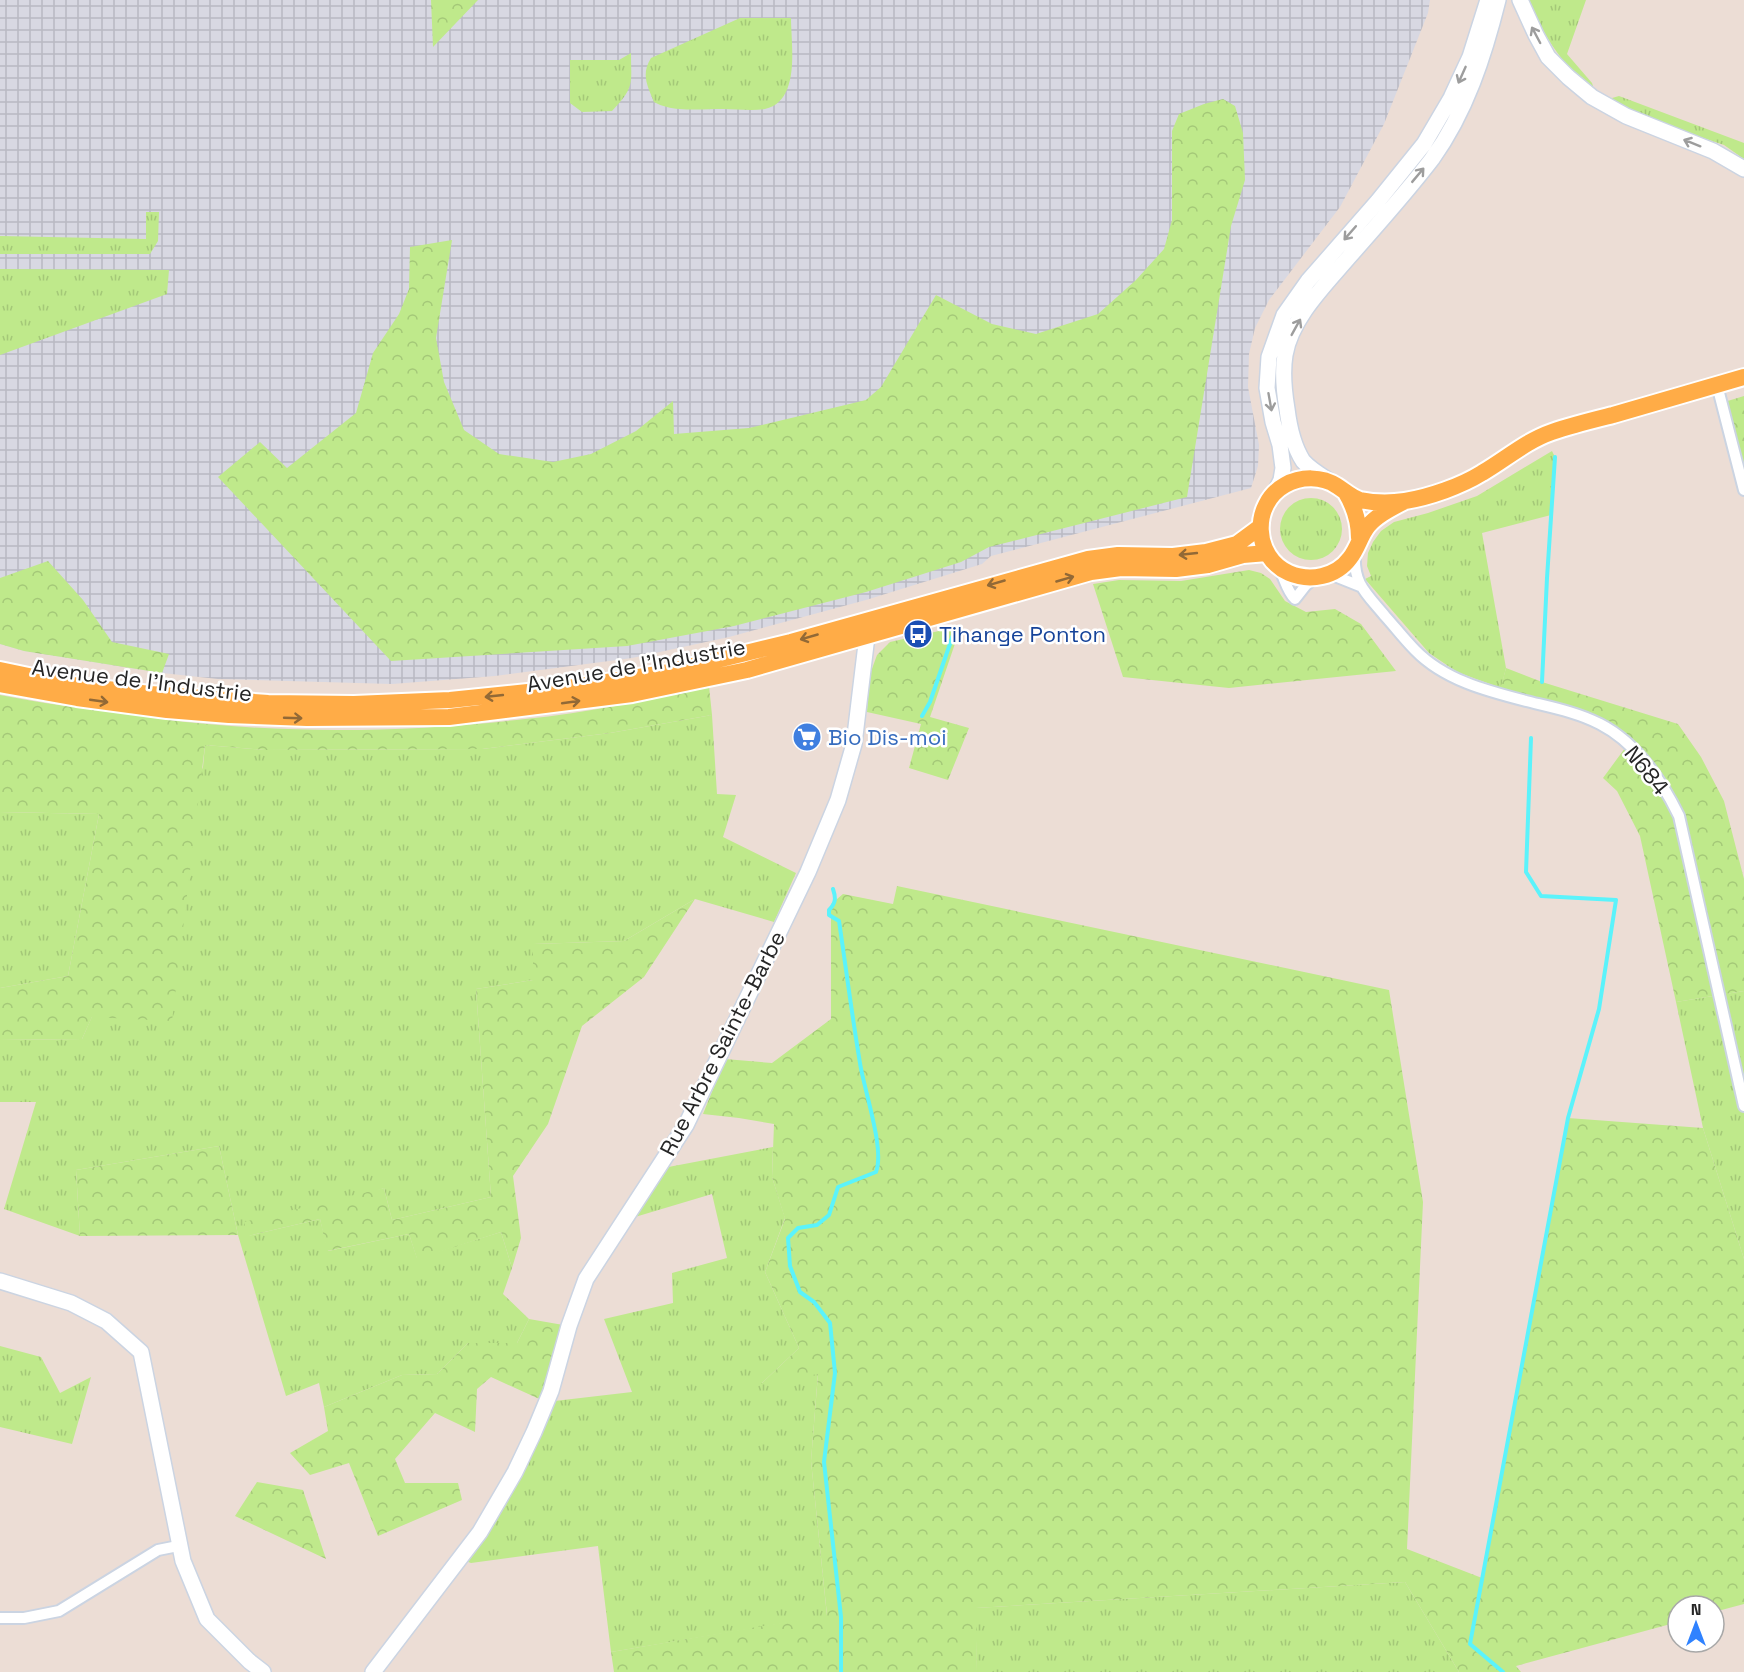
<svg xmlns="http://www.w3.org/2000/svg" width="1744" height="1672" viewBox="0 0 1744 1672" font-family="'Space Grotesk',sans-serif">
	<defs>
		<pattern id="industrial-grid" width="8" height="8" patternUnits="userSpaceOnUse" patternTransform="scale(1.5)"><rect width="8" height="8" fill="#d8d8e2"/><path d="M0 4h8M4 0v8" fill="none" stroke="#b9b9c2"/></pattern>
		<pattern id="grass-tufts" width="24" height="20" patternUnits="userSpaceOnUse" patternTransform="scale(1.5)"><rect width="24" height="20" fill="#bfe98b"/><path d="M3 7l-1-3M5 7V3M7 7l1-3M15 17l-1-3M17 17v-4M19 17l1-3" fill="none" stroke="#a4c878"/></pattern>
		<pattern id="forest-crowns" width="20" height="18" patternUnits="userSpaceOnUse" patternTransform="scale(1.5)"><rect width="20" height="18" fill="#bfe98b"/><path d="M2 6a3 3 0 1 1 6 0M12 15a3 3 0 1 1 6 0" fill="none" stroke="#a4c878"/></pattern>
	</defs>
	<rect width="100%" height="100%" fill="#ecddd5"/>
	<path fill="url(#industrial-grid)" d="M 0,0 L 1430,0 L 1428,13 L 1384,124 L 1340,207 L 1269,300 L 1255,328 L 1249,354 L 1248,387 L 1259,445 L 1258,466 L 1251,488 L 991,556 L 982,564 L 866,600 L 729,637 L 632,658 L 495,676 L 392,684 L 218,679 L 162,673 L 24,651 L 0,644 Z"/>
	<path fill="url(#grass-tufts)" d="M 1526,0 L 1586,0 L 1567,54 L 1592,83 L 1593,86 L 1590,87 C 1561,65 1543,32 1526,0 Z
		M 740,18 L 791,18 C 791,45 801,101 765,109 C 752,111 736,109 723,109 C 707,109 681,111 667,107 C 662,106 658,104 654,102 C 647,85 641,74 651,58 Z
		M 631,53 C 631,84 635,87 612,111 L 582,112 L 570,103 L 570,60 L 619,60 Z
		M 1619,96 L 1744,143 L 1744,159 L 1724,145 L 1662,124 L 1609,101 L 1612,98 Z
		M 146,212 L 159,212 L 158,241 L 150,254 L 0,254 L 0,236 L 146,239 Z
		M 0,269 L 169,270 L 167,294 L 0,355 Z
		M 1552,451 L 1555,457 L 1551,515 L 1482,533 L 1506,668 L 1501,688 L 1457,672 L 1429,653 L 1365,579 L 1371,576 L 1367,566 L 1368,553 L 1373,542 L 1381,531 L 1394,522 L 1428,513 L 1477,496 Z
		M1280 529a31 31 0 1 1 62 0a31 31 0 1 1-62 0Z
		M 712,715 L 717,794 L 736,795 L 723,837 L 796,873 L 774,922 L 695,899 L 624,941 L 534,944 L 533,980 L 476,989 L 491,1197 L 392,1220 L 384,1188 L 248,1236 L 320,1219 L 328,1251 L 409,1234 L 417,1258 L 501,1232 L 512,1268 L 503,1294 L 529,1319 L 517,1343 L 468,1343 L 437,1374 L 402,1375 L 324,1407 L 319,1383 L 286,1396 L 238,1235 L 219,1146 L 76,1170 L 80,1236 L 4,1209 L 36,1102 L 0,1102 L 0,1040 L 82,1039 L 203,767 L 205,745 L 265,750 L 482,749 L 610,733 Z
		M 0,812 L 99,814 L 68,976 L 0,988 Z
		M 1744,991 L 1744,1259 L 1703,1128 L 1676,1002 Z
		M 773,1147 L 772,1177 L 785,1218 L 765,1272 L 799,1348 L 762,1383 L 818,1373 L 811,1461 L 827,1616 L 611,1652 L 598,1546 L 471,1563 L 460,1559 L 546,1402 L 632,1392 L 604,1319 L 673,1303 L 672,1273 L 727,1258 L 712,1194 L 625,1220 L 658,1169 Z
		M 0,1346 L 41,1357 L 60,1393 L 91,1377 L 72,1444 L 0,1427 Z
		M 1405,1582 L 1459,1672 L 977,1672 L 975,1608 Z"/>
	<path fill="url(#forest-crowns)" d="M 431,0 L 478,0 L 433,47 Z
		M 1223,99 L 1235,106 L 1243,133 L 1245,180 L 1231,226 L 1187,497 L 989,547 L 961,562 L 866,592 L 734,626 L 627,646 L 391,661 L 218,477 L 260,442 L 287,468 L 356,413 L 373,353 L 399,314 L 409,289 L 410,247 L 452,240 L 436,338 L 444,382 L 464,430 L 499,454 L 553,462 L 591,454 L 636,431 L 673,401 L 674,434 L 749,428 L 866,400 L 881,387 L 936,295 L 992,324 L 1036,334 L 1098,314 L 1136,280 L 1164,249 L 1172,220 L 1172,131 L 1179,114 L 1204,104 Z
		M 1744,396 L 1744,490 L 1721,403 Z
		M 48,561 L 83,600 L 112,642 L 169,654 L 162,673 L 24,651 L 0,644 L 0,578 Z
		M 1249,570 L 1261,573 L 1270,579 L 1285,601 L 1306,612 L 1335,609 L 1361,624 L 1396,671 L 1229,688 L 1123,677 L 1093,584 L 1119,580 L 1181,581 Z
		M 961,626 L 930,717 L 969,728 L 948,780 L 909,768 L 921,724 L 867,712 L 869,677 L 877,655 L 890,642 Z
		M 1506,668 L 1542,682 L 1678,724 L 1701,757 L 1724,801 L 1744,879 L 1744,991 L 1676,1002 L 1640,836 L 1617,791 L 1603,778 L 1628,744 L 1600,724 L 1499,694 Z
		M 709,686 L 712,715 L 610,733 L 482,749 L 265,750 L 205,745 L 172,1021 L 92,1017 L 82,1039 L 0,1040 L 0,988 L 68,976 L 99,814 L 0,812 L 0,695 C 40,703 81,708 121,713 C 150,717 179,722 207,724 C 312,734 420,731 525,719 C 587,713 649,700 709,686 Z
		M 897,886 L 1389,990 L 1423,1202 L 1407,1549 L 1482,1578 L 1568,1118 L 1703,1128 L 1744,1259 L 1744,1604 L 1714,1612 L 1714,1606 L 1678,1606 L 1678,1622 L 1516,1666 L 1521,1672 L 1459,1672 L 1405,1582 L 976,1608 L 977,1672 L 614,1672 L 611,1652 L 827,1615 L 811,1461 L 818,1374 L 761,1384 L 799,1348 L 765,1272 L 785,1219 L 772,1177 L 774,1124 L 739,1118 L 703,1114 L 725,1059 L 772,1063 L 831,1019 L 831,904 L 843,894 L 893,904 Z
		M 695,899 L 644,977 L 582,1026 L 548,1124 L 513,1176 L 521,1238 L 512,1268 L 501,1232 L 417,1259 L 409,1234 L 327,1251 L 320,1219 L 248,1236 L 244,1222 L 384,1188 L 392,1220 L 491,1197 L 476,989 L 533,980 L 533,944 L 624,941 Z
		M 219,1146 L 238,1235 L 80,1236 L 76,1170 Z
		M 529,1319 L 569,1326 L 546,1402 L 491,1377 L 477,1389 L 475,1432 L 435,1413 L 395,1459 L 405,1483 L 458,1483 L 462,1500 L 378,1536 L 349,1463 L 310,1475 L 290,1453 L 328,1431 L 324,1407 L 402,1375 L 437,1374 L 468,1343 L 517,1343 Z
		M 257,1482 L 303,1490 L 326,1559 L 235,1516 Z"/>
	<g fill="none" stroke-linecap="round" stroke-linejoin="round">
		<path stroke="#5bf3fb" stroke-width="4" d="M 1542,682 L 1547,578 L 1555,457
			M 922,716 L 930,702 L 953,635 L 953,628
			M 833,889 C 836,898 836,903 829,910 L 829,915 L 839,921 C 846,968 852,1016 860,1063 C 864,1090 885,1149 876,1172 L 838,1187 L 829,1215 L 817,1225 L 798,1228 L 788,1238 L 790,1266 L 800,1292 L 814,1302 L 830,1323 L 835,1373 L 824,1462 L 841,1617 L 841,1672
			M 1503,1672 L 1470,1644 L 1568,1118 L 1599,1009 L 1616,900 L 1541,896 L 1526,872 L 1531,738"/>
		<g stroke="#cbd4e2" stroke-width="14">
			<path id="street" d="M 1717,385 L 1744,490
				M 1355,553 C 1353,584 1366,593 1385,616 C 1395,627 1404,639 1415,650 C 1444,680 1487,691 1526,701 C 1550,707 1577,712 1600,724 C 1637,743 1661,779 1679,816 L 1744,1106
				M 1280,570 C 1285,580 1287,591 1295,599 L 1306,585 L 1315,578
				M 1330,574 L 1360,586
				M 0,1618 L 24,1618 L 59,1611 L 158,1550 L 178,1546"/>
		</g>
		<g stroke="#cbd4e2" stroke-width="18">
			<path id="secondary" d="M 1520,0 L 1536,35 L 1548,57 L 1568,77 L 1592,97 L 1626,116 L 1713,151 L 1744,169
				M 1328,480 C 1320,475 1310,469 1303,461 C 1294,447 1289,425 1287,409 C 1284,391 1282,373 1285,355 C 1291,318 1326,284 1349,257 C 1377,225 1406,193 1432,159 C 1466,112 1484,56 1498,0
				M 1275,492 L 1281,480 L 1283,468 L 1280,445 L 1273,422 L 1267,388 L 1269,357 L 1284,315 L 1308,281 L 1378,201 L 1424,144 L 1451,98 L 1470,57 L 1487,3
				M 0,1281 L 71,1303 L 106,1321 L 141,1352 L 183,1561 L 207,1619 L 249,1661 L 263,1672
				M 373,1672 L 480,1532 L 515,1472 L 534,1432 L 551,1391 L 569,1326 L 586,1279 L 686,1125 L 808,872 L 838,800 L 854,744 L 867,636 L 873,625"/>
		</g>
		<g stroke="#fff" stroke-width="20">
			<path id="primary" d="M 1346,493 C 1355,508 1359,521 1359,538
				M 1405,501 C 1392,508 1377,515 1368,526 C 1360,536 1358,548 1350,558 C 1336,577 1310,582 1289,573 C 1253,557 1251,504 1285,485 C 1301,476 1322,476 1337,486 C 1345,491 1351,497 1360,500 C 1374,503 1392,503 1405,501 C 1430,497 1461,486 1482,473 C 1506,459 1526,441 1552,432 C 1572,425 1593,420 1613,415 C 1657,402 1700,390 1744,377
				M 0,670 L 72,685 L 150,694 L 268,703 L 354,704 L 450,700 L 575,687 L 664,673 L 791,642 L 1088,559 L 1118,555 L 1173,556 L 1206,552 L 1237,544 L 1260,527
				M 0,684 L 77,698 L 167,710 L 229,715 L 307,718 L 449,717 L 632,694 L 747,670 L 1091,572 L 1121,568 L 1176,569 L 1208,565 L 1243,555 L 1267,553"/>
		</g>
		<use href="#street" stroke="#fff" stroke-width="10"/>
		<use href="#secondary" stroke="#fff" stroke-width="15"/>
		<use href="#primary" stroke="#ffac47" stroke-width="16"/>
	</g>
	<defs><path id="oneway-shaft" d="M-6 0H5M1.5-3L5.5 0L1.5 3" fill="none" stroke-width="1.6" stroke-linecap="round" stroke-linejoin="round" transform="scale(1.5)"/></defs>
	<g stroke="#9d9d9d">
		<use href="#oneway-shaft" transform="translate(1536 35) rotate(-118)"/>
		<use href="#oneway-shaft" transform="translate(1462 75) rotate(114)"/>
		<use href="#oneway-shaft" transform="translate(1692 143) rotate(-158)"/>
		<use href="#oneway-shaft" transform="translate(1418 175) rotate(-50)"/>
		<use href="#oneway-shaft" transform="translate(1350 233) rotate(131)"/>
		<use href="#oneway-shaft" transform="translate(1296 327) rotate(-61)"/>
		<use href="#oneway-shaft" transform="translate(1270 402) rotate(80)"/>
	</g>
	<g stroke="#926936">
		<use href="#oneway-shaft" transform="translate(1188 554) rotate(174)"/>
		<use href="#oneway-shaft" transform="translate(1065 579) rotate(-16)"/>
		<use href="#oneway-shaft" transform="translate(996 583) rotate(164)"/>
		<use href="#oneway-shaft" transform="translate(809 637) rotate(164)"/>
		<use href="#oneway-shaft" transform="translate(494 696) rotate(174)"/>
		<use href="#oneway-shaft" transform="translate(99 701) rotate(8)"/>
		<use href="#oneway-shaft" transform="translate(571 702) rotate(-8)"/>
		<use href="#oneway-shaft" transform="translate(293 718) rotate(2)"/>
	</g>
	<defs>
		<g id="bus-disc" transform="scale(1.5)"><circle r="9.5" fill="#1a4fb4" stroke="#fff"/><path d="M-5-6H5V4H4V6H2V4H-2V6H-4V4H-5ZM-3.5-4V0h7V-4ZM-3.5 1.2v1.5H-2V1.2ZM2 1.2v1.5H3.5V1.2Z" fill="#fff"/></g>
		<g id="supermarket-disc" transform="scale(1.5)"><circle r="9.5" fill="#3f7fe0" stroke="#fff"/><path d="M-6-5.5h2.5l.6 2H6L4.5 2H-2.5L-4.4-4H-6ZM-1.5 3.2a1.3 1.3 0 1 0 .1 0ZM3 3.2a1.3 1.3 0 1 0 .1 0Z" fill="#fff"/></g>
	</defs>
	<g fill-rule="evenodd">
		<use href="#bus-disc" x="918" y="634"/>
		<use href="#supermarket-disc" x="807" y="737"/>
	</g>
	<g text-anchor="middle" stroke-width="5" stroke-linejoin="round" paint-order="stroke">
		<g font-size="22" fill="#164399" stroke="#fff" text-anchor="start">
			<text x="939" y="642">Tihange Ponton</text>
		</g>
		<g font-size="22" fill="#262626" stroke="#fff">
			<text transform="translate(636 665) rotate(-10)" y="8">Avenue de l'Industrie</text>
			<text transform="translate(142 680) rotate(7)" y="8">Avenue de l'Industrie</text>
			<text transform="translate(1647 770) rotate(51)" y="8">N684</text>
			<text transform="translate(722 1043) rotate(-63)" y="8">Rue Arbre Sainte-Barbe</text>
		</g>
		<g font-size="22" fill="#366cbe" stroke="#fff" text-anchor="start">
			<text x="828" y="745">Bio Dis-moi</text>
		</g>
	</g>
	<g transform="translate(1696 1624)"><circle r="28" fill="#ffffff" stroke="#a8a8a8" stroke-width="1.5"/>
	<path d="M0-4.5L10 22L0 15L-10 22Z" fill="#2f82ff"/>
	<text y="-9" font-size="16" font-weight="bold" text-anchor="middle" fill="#262626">N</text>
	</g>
</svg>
